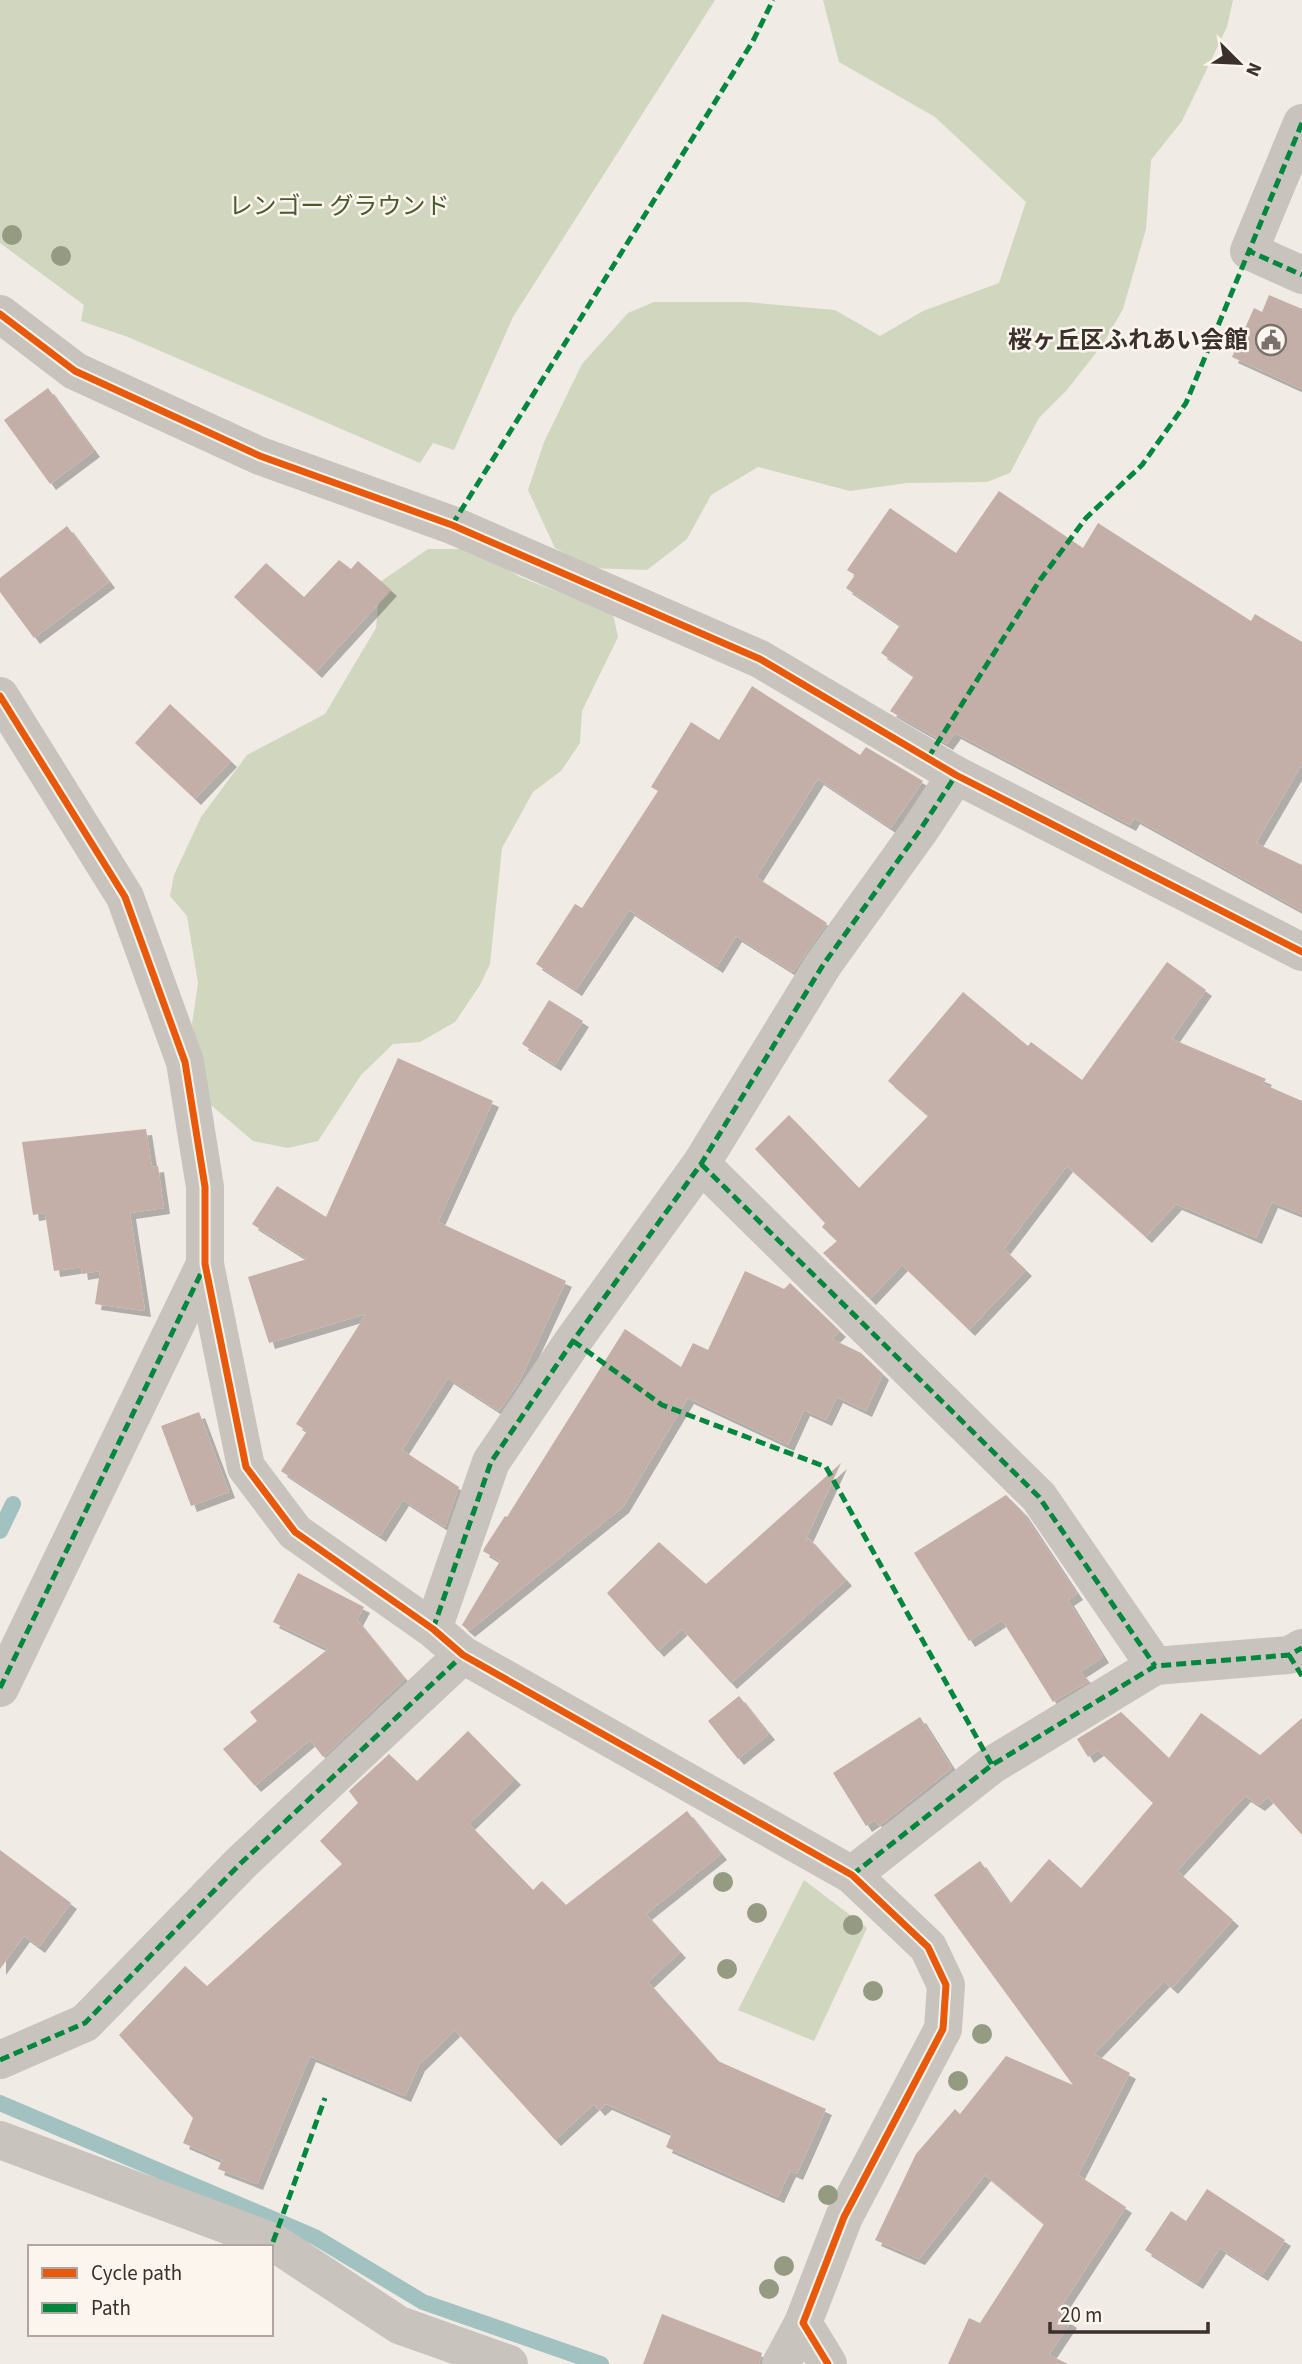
<svg xmlns="http://www.w3.org/2000/svg" width="1302" height="2364" viewBox="0 0 1302 2364" font-family="'Source Sans 3','Noto Sans JP',sans-serif">
	<defs>
		<filter id="shadow"><feDropShadow dx="6" dy="6" stdDeviation="0" flood-color="#0004"/></filter>
	</defs>
	<rect width="100%" height="100%" fill="#f0ebe5"/>
	<path fill="#d1d6bf" d="M 0,0 L 715,0 L 513,317 L 454,450 L 433,443 L 420,463 L 128,337 L 81,321 L 84,305 L 0,243 Z
		M 823,0 L 1233,0 L 1227,27 L 1182,121 L 1151,160 L 1146,229 L 1123,309 L 1103,344 L 1066,391 L 1039,418 L 1010,473 L 987,482 L 907,483 L 850,491 L 758,467 L 711,495 L 687,539 L 647,570 L 590,568 L 555,548 L 528,490 L 544,442 L 582,364 L 628,313 L 654,302 L 746,302 L 835,310 L 880,336 L 923,311 L 999,283 L 1026,202 L 935,117 L 839,62 Z
		M 428,549 L 475,549 L 520,577 L 613,614 L 618,637 L 582,711 L 580,743 L 561,771 L 533,792 L 502,848 L 490,964 L 480,985 L 455,1022 L 420,1042 L 393,1044 L 361,1075 L 318,1141 L 288,1148 L 253,1141 L 211,1105 L 192,1024 L 198,983 L 187,916 L 170,896 L 174,875 L 201,817 L 247,755 L 325,714 L 376,628 L 380,582 Z
		M 804,1880 L 867,1928 L 814,2041 L 738,2010 Z"/>
	<g fill="none" stroke-linecap="round" stroke-linejoin="round">
		<path stroke="#a1c2c1" stroke-width="16" d="M 0,1531 L 13,1504
			M 0,2103 L 315,2237 L 423,2302 L 601,2364"/>
	</g>
	<path fill="#c3afa7" filter="url(#shadow)" d="M 1269,295 L 1302,309 L 1302,389 L 1232,357 L 1254,308 L 1262,312 Z
		M 48,388 L 94,451 L 50,484 L 4,420 Z
		M 999,491 L 1083,548 L 1098,523 L 1251,621 L 1255,614 L 1302,642 L 1302,764 L 1256,843 L 1302,865 L 1302,911 L 1134,818 L 1130,825 L 955,733 L 947,744 L 890,711 L 914,676 L 881,653 L 900,625 L 846,588 L 855,575 L 847,570 L 890,508 L 956,553 Z
		M 67,526 L 109,582 L 34,638 L 0,592 L 0,578 Z
		M 339,560 L 351,569 L 358,561 L 391,590 L 316,672 L 234,597 L 266,563 L 304,597 Z
		M 752,686 L 860,755 L 866,747 L 923,781 L 891,828 L 818,779 L 756,877 L 827,923 L 793,972 L 736,936 L 717,967 L 629,910 L 576,990 L 536,964 L 575,904 L 582,908 L 658,791 L 651,787 L 691,722 L 719,740 Z
		M 170,704 L 231,761 L 195,799 L 135,743 Z
		M 1167,962 L 1206,990 L 1172,1039 L 1266,1079 L 1263,1084 L 1302,1101 L 1302,1214 L 1272,1202 L 1256,1238 L 1176,1204 L 1146,1237 L 1067,1166 L 1004,1249 L 1026,1270 L 969,1330 L 902,1265 L 870,1299 L 823,1253 L 837,1241 L 822,1227 L 825,1223 L 755,1149 L 789,1115 L 859,1188 L 928,1116 L 888,1081 L 963,992 L 1028,1046 L 1031,1042 L 1082,1080 Z
		M 549,1000 L 583,1021 L 555,1065 L 522,1044 Z
		M 398,1058 L 493,1101 L 438,1222 L 566,1281 L 520,1380 L 499,1411 L 448,1378 L 402,1450 L 459,1487 L 445,1527 L 403,1500 L 380,1536 L 281,1471 L 307,1431 L 296,1424 L 366,1314 L 269,1343 L 248,1277 L 307,1259 L 252,1224 L 277,1186 L 326,1217 Z
		M 146,1129 L 152,1167 L 158,1166 L 164,1208 L 130,1213 L 145,1311 L 95,1304 L 100,1271 L 82,1274 L 81,1267 L 54,1271 L 45,1213 L 33,1215 L 22,1142 Z
		M 745,1271 L 784,1289 L 790,1283 L 840,1331 L 832,1339 L 861,1353 L 883,1374 L 866,1411 L 837,1397 L 826,1420 L 804,1410 L 788,1445 L 688,1398 L 623,1507 L 469,1631 L 462,1625 L 500,1561 L 483,1551 L 485,1547 L 505,1516 L 507,1517 L 625,1329 L 681,1367 L 693,1343 L 708,1350 Z
		M 199,1412 L 229,1492 L 191,1506 L 161,1426 Z
		M 841,1463 L 805,1541 L 809,1538 L 846,1580 L 731,1683 L 682,1629 L 658,1651 L 607,1593 L 659,1542 L 706,1584 Z
		M 1006,1495 L 1022,1511 L 1077,1594 L 1068,1600 L 1103,1657 L 1080,1672 L 1089,1681 L 1053,1702 L 1002,1620 L 969,1641 L 914,1553 Z
		M 298,1573 L 364,1607 L 357,1620 L 405,1679 L 323,1757 L 310,1740 L 255,1786 L 223,1749 L 257,1721 L 250,1712 L 328,1649 L 273,1622 Z
		M 739,1696 L 769,1734 L 738,1759 L 708,1721 Z
		M 1121,1712 L 1169,1758 L 1201,1713 L 1260,1755 L 1302,1718 L 1302,1835 L 1268,1797 L 1259,1805 L 1245,1796 L 1177,1871 L 1233,1920 L 1172,1988 L 1164,1981 L 1094,2054 L 1130,2073 L 1078,2175 L 1126,2207 L 1057,2313 L 1071,2322 L 1049,2355 L 1068,2364 L 948,2364 L 969,2318 L 980,2323 L 1044,2224 L 985,2175 L 919,2259 L 875,2240 L 916,2154 L 955,2109 L 960,2114 L 1006,2056 L 1073,2085 L 934,1895 L 980,1861 L 1010,1904 L 1049,1859 L 1081,1888 L 1153,1803 L 1098,1750 L 1088,1757 L 1077,1739 Z
		M 920,1717 L 952,1768 L 879,1826 L 875,1820 L 866,1826 L 833,1773 Z
		M 468,1731 L 515,1779 L 469,1824 L 533,1890 L 542,1881 L 566,1905 L 687,1811 L 721,1854 L 646,1914 L 680,1952 L 648,1982 L 718,2061 L 826,2109 L 797,2174 L 790,2171 L 778,2197 L 666,2147 L 672,2133 L 606,2104 L 599,2110 L 594,2104 L 555,2140 L 455,2030 L 419,2065 L 405,2096 L 310,2056 L 257,2184 L 218,2169 L 222,2160 L 183,2143 L 193,2118 L 119,2035 L 185,1966 L 207,1986 L 342,1864 L 320,1841 L 358,1803 L 349,1791 L 389,1754 L 417,1781 Z
		M 0,1850 L 71,1903 L 39,1947 L 24,1936 L 0,1969 Z
		M 1207,2189 L 1285,2240 L 1262,2275 L 1220,2248 L 1197,2283 L 1145,2250 L 1171,2211 L 1186,2221 Z
		M 662,2314 L 762,2353 L 759,2364 L 643,2364 Z"/>
	<g fill="none" stroke-linecap="round" stroke-linejoin="round">
		<path stroke="#c9c3be" stroke-width="38" d="M 1302,123 L 1249,251 L 1302,275
			M 0,314 L 75,371 L 260,456 L 452,525 L 760,659 L 956,775 L 1302,952
			M 0,696 L 125,897 L 185,1062 L 205,1187 L 205,1264 L 246,1467 L 295,1532 L 433,1629 L 463,1655 L 852,1875 L 928,1947 L 946,1985 L 943,2029 L 844,2217 L 803,2323 L 828,2364
			M 701,1164 L 1039,1497 L 1155,1666
			M 433,1629 L 491,1462 L 573,1341 L 701,1164 L 823,965 L 920,830 L 956,775
			M 0,1688 L 205,1264
			M 852,1875 L 992,1765 L 1155,1666 L 1289,1655 L 1302,1648
			M 0,2060 L 85,2023 L 241,1863 L 463,1655
			M 0,2140 L 273,2242 L 399,2325 L 509,2364
			M 781,2364 L 803,2323"/>
		<path stroke="#00873e" stroke-width="5" stroke-dasharray="10 5" stroke-linecap="butt" d="M 1302,123 L 1249,251 L 1302,275
			M 452,525 L 753,41 L 773,0
			M 928,758 L 1040,580 L 1086,518 L 1142,465 L 1186,403 L 1249,251
			M 701,1164 L 1039,1497 L 1155,1666
			M 573,1341 L 662,1405 L 826,1467 L 992,1765
			M 433,1629 L 491,1462 L 573,1341 L 701,1164 L 823,965 L 920,830 L 956,775
			M 1289,1655 L 1302,1676
			M 0,1688 L 204,1267
			M 852,1875 L 992,1765 L 1155,1666 L 1289,1655 L 1302,1648
			M 0,2060 L 85,2023 L 241,1863 L 463,1655
			M 273,2242 L 325,2098"/>
		<g stroke="#fbf5ee" stroke-width="11">
			<path id="cycleway" d="M 0,314 L 75,371 L 260,456 L 452,525 L 760,659 L 956,775 L 1302,952
				M 0,696 L 125,897 L 185,1062 L 205,1187 L 205,1264 L 246,1467 L 295,1532 L 433,1629 L 463,1655 L 852,1875 L 928,1947 L 946,1985 L 943,2029 L 844,2217 L 803,2323 L 828,2364"/>
		</g>
		<use href="#cycleway" stroke="#e8590c" stroke-width="7"/>
	</g>
	<g fill="#959b80">
		<circle cx="12" cy="235" r="10"/>
		<circle cx="61" cy="256" r="10"/>
		<circle cx="723" cy="1882" r="10"/>
		<circle cx="757" cy="1913" r="10"/>
		<circle cx="853" cy="1925" r="10"/>
		<circle cx="727" cy="1969" r="10"/>
		<circle cx="873" cy="1991" r="10"/>
		<circle cx="982" cy="2034" r="10"/>
		<circle cx="958" cy="2081" r="10"/>
		<circle cx="828" cy="2195" r="10"/>
		<circle cx="784" cy="2266" r="10"/>
		<circle cx="769" cy="2289" r="10"/>
	</g>
	<defs>
		<g id="civic-ring" transform="scale(1.575)"><circle r="9.5" fill="#fbf5ee" stroke="#7a716c" stroke-width="1.5"/><path d="M-.6-6.5H3V-4.5H.6V-3L4-1V1h2V6H-6V1h2V-1L-.6-3ZM-1.2 2.5V6h2.4V2.5Z" fill="#7a716c"/></g>
	</defs>
	<g fill-rule="evenodd">
		<use href="#civic-ring" x="1271" y="340"/>
	</g>
	<g text-anchor="middle" stroke-width="5" stroke-linejoin="round" paint-order="stroke">
		<g font-size="24" fill="#4a5a2e" stroke="#fbf5ee">
			<text x="339" y="214">レンゴー グラウンド</text>
		</g>
		<g font-size="24" font-weight="bold" fill="#3b302b" stroke="#fbf5ee" text-anchor="end">
			<text x="1248" y="348">桜ヶ丘区ふれあい会館</text>
		</g>
	</g>
	<rect x="28" y="2245" width="245" height="91" fill="#fbf5ee" stroke="#aea6a0" stroke-width="2"/>
	<rect x="42" y="2268" width="35" height="10" fill="#e8590c" stroke="#aea6a0" stroke-width="2"/>
	<text x="91" y="2280" font-size="21" fill="#3b302b">Cycle path</text>
	<rect x="42" y="2303" width="35" height="10" fill="#00873e" stroke="#aea6a0" stroke-width="2"/>
	<text x="91" y="2315" font-size="21" fill="#3b302b">Path</text>
	<g transform="translate(1239 63) rotate(114)" stroke="#fbf5ee" stroke-width="5" paint-order="stroke">
	<path d="M0-5L12 26L0 18L-12 26Z" fill="#3b302b"/>
	<text y="-10" font-size="19" font-weight="bold" text-anchor="middle" fill="#3b302b">N</text>
	</g>
	<path d="M1050 2322v10h158v-10" fill="none" stroke="#3b302b" stroke-width="3.5"/>
	<text x="1060" y="2322" font-size="21" fill="#3b302b" stroke="#fbf5ee" stroke-width="5" paint-order="stroke">20 m</text>
</svg>
